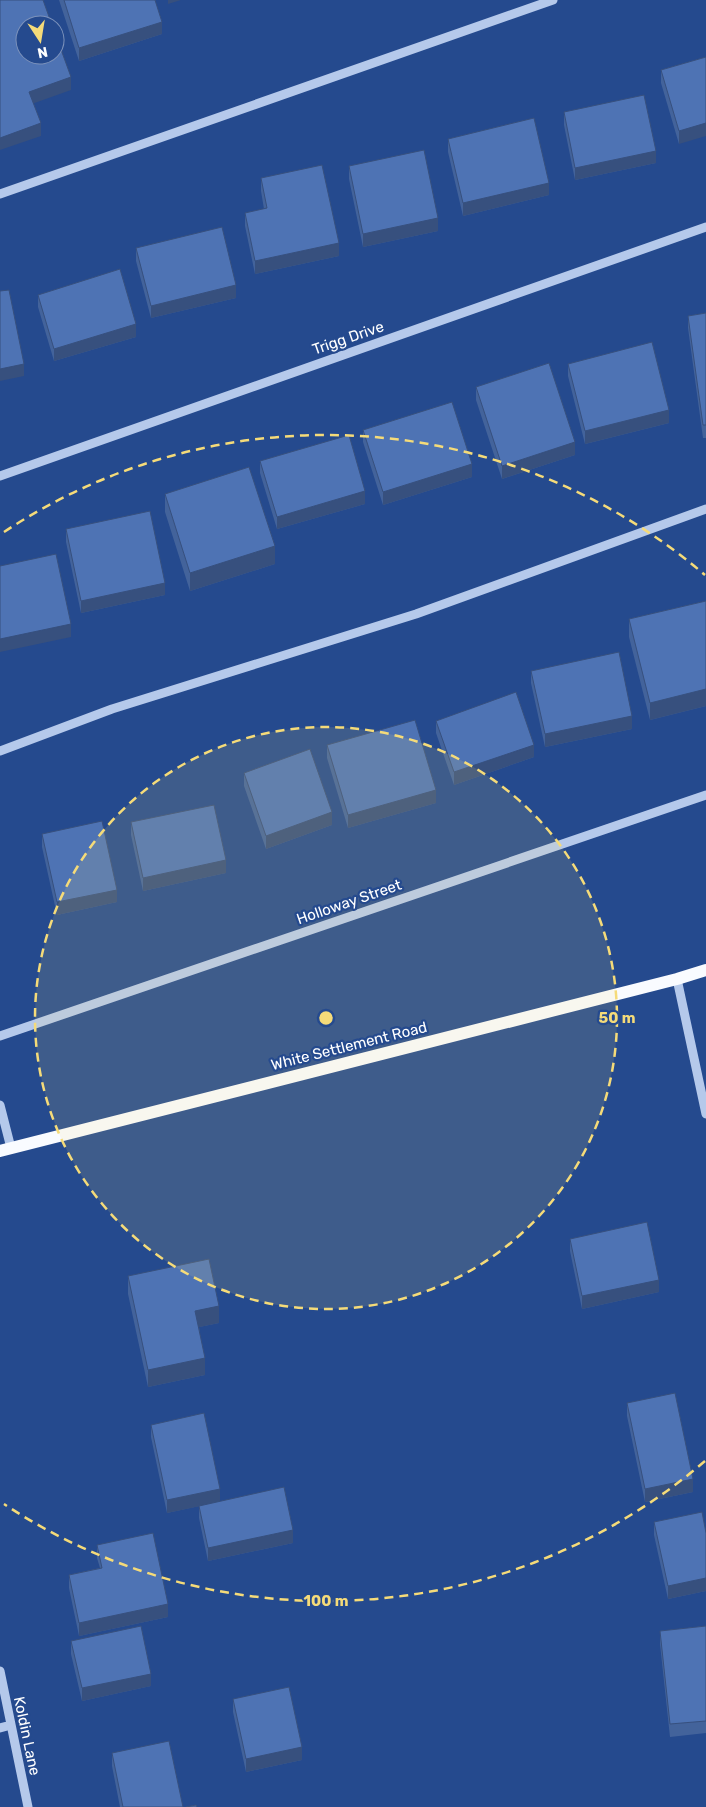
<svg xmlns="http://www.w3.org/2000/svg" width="706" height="1807" viewBox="0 0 706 1807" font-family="Rubik,sans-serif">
	<rect width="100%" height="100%" fill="#254a8e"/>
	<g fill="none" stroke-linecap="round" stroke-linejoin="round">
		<path stroke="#b5c9eb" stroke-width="9" d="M 0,194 L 553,0
			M 0,476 L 706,227
			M 0,751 L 112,709 L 416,614 L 706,509
			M 677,979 L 706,1114
			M 0,1036 L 706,795
			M 0,1105 L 11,1148
			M 0,1671 L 28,1807
			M 0,1728 L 11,1725"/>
		<path stroke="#f9fbff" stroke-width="12" d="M 0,1151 L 677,979 L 706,970"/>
	</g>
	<path fill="#43639b" d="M 59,0 L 155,0 L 162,34 L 79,61 Z
		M 706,57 L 679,144 L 661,83 L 661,70 Z
		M 564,112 L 656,163 L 575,180 L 564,125 Z
		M 448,139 L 549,195 L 463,216 L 448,152 Z
		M 349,166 L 438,231 L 363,247 L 349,179 Z
		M 261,178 L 339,256 L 255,274 L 245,226 L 245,213 L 264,209 L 261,191 Z
		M 136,248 L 236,298 L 151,318 L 136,261 Z
		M 38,295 L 136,337 L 54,361 L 38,307 Z
		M 706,313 L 706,438 L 703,438 L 688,328 L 688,316 Z
		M 568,364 L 669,423 L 585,444 L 568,376 Z
		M 476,387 L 575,455 L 502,479 L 476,400 Z
		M 363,430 L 472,477 L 383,505 L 363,442 Z
		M 260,461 L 365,504 L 277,529 L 260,473 Z
		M 165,494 L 275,564 L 190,591 L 165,512 Z
		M 66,529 L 165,595 L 81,613 L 66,542 Z
		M 706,601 L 706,706 L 650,720 L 629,637 L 629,619 Z
		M 531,671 L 632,729 L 545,747 L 531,683 Z
		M 436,721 L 534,757 L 454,785 L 436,733 Z
		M 327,745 L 436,803 L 348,828 L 327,758 Z
		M 244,773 L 332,825 L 266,849 L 244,786 Z
		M 131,822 L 226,873 L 143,891 L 131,835 Z
		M 42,834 L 117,902 L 57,915 L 42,847 Z
		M 570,1239 L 659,1292 L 582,1309 L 570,1251 Z
		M 128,1276 L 219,1323 L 199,1327 L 205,1375 L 148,1387 L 128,1294 Z
		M 627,1403 L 693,1492 L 645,1502 L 627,1416 Z
		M 151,1425 L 220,1501 L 293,1543 L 208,1561 L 199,1518 L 199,1506 L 167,1513 L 151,1437 Z
		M 654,1522 L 706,1533 L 706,1591 L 668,1599 L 654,1535 Z
		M 97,1545 L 168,1617 L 79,1636 L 69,1588 L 69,1575 L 100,1568 L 97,1558 Z
		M 706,1626 L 706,1733 L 670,1737 L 660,1644 L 660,1631 Z
		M 71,1641 L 151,1686 L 82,1701 L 71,1654 Z
		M 233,1699 L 302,1760 L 246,1772 L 233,1712 Z
		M 112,1753 L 183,1807 L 120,1807 L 112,1766 Z"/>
	<path fill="#37507e" d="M 168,0 L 181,0 L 168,4 Z
		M 162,22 L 162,34 L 79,61 L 79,48 Z
		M 71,77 L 71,90 L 29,105 L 29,92 Z
		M 41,123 L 41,136 L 0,150 L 0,138 Z
		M 706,123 L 706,136 L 679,144 L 679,131 Z
		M 656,151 L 656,163 L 575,180 L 575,168 Z
		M 549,183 L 549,195 L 463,216 L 463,203 Z
		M 438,218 L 438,231 L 363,247 L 363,234 Z
		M 339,243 L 339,256 L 255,274 L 255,261 Z
		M 236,285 L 236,298 L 151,318 L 151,306 Z
		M 136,324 L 136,337 L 54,361 L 54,349 Z
		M 24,364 L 24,376 L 0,381 L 0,369 Z
		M 669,410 L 669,423 L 585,444 L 585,431 Z
		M 575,442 L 575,455 L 502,479 L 502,466 Z
		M 472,464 L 472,477 L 383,505 L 383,492 Z
		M 365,491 L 365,504 L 277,529 L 277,517 Z
		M 275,546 L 275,564 L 190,591 L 190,573 Z
		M 165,583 L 165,595 L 81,613 L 81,601 Z
		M 71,624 L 71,637 L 0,652 L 0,639 Z
		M 706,689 L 706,706 L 650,720 L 650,703 Z
		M 632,716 L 632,729 L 545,747 L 545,734 Z
		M 534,745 L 534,757 L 454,785 L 454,772 Z
		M 436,790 L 436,803 L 348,828 L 348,815 Z
		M 332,812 L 332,825 L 266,849 L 266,836 Z
		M 226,860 L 226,873 L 143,891 L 143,878 Z
		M 117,890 L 117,902 L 57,915 L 57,902 Z
		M 659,1280 L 659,1292 L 582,1309 L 582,1296 Z
		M 219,1306 L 219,1323 L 195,1328 L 195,1311 Z
		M 205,1358 L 205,1375 L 148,1387 L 148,1370 Z
		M 693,1479 L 693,1492 L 645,1502 L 645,1489 Z
		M 220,1489 L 220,1502 L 167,1513 L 167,1500 Z
		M 293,1530 L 293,1543 L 208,1561 L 208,1548 Z
		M 706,1578 L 706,1591 L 668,1599 L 668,1586 Z
		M 168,1604 L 168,1617 L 79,1636 L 79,1623 Z
		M 151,1674 L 151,1686 L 82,1701 L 82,1688 Z
		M 302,1747 L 302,1760 L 246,1772 L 246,1759 Z"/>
	<path fill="#4e73b4" stroke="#37507e" d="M 0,0 L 43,0 L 52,25 L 25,25 L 25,55 L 55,55 L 55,33 L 71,77 L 29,92 L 41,123 L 0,138 Z
		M 64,0 L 155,0 L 162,22 L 79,48 Z
		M 706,57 L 706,123 L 679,131 L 661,70 Z
		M 644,95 L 656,151 L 575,168 L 564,112 Z
		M 534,118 L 549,183 L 463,203 L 448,139 Z
		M 424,150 L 438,218 L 363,234 L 349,166 Z
		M 322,165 L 339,243 L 255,261 L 245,213 L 267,208 L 261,178 Z
		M 222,227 L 236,285 L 151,306 L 136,248 Z
		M 120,269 L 136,324 L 54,349 L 38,295 Z
		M 9,290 L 24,364 L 0,369 L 0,291 Z
		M 706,313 L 706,425 L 703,425 L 688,316 Z
		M 652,342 L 669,410 L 585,431 L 568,364 Z
		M 549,363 L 575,442 L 502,466 L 476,387 Z
		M 452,402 L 472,464 L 383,492 L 363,430 Z
		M 349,435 L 365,491 L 277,517 L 260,461 Z
		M 249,467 L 275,546 L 190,573 L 165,494 Z
		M 150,511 L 165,583 L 81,601 L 66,529 Z
		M 56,554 L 71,624 L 0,639 L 0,566 Z
		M 706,601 L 706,689 L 650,703 L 629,619 Z
		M 619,652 L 632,716 L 545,734 L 531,671 Z
		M 516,692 L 534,745 L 454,772 L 436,721 Z
		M 415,720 L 436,790 L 348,815 L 327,745 Z
		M 310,749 L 332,812 L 266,836 L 244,773 Z
		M 214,805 L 226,860 L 143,878 L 131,822 Z
		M 102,821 L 117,890 L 57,902 L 42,834 Z
		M 647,1222 L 659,1280 L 582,1296 L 570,1239 Z
		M 209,1259 L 219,1306 L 195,1311 L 205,1358 L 148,1370 L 128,1276 Z
		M 675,1393 L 693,1479 L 645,1489 L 627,1403 Z
		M 204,1413 L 220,1489 L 167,1500 L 151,1425 Z
		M 284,1487 L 293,1530 L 208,1548 L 199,1506 Z
		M 702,1512 L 706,1533 L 706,1578 L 668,1586 L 654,1522 Z
		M 153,1533 L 168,1604 L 79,1623 L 69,1575 L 102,1568 L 97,1545 Z
		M 141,1626 L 151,1674 L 82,1688 L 71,1641 Z
		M 706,1626 L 706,1721 L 670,1724 L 660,1631 Z
		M 289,1687 L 302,1747 L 246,1759 L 233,1699 Z
		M 169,1741 L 183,1807 L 123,1807 L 112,1753 Z
		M 196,1805 L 197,1807 L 186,1807 Z"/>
	<circle cx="326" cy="1018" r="291" fill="#f5db79" fill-opacity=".12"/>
	<g fill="none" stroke="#f5db79" stroke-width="2.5" stroke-dasharray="9 6">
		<circle cx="326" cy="1018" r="291"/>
		<path d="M705 1461A583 583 0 0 1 4 1504M4 532A583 583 0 0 1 705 575"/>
	</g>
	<g text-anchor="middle" stroke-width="4.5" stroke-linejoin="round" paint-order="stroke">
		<g font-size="15" fill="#fff" stroke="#254a8e">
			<text transform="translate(348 338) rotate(-19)" y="5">Trigg Drive</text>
			<text transform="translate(349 902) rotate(-19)" y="5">Holloway Street</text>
			<text transform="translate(349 1046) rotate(-14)" y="5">White Settlement Road</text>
			<text transform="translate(27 1736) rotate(78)" y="5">Koldin Lane</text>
		</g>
	</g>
	<circle cx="326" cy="1018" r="8" fill="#f5db79" stroke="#254a8e" stroke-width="2.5"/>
	<g font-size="15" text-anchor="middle" font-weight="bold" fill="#f5db79" stroke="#254a8e" stroke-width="4.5" stroke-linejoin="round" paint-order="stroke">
		<text x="617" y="1023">50 m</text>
		<text x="326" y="1606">100 m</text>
	</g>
	<g transform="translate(40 40) rotate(168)"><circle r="24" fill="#254a8e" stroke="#7c92bb"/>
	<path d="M0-4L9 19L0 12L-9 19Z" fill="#f5db79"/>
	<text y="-8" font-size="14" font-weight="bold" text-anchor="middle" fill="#ffffff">N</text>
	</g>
</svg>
